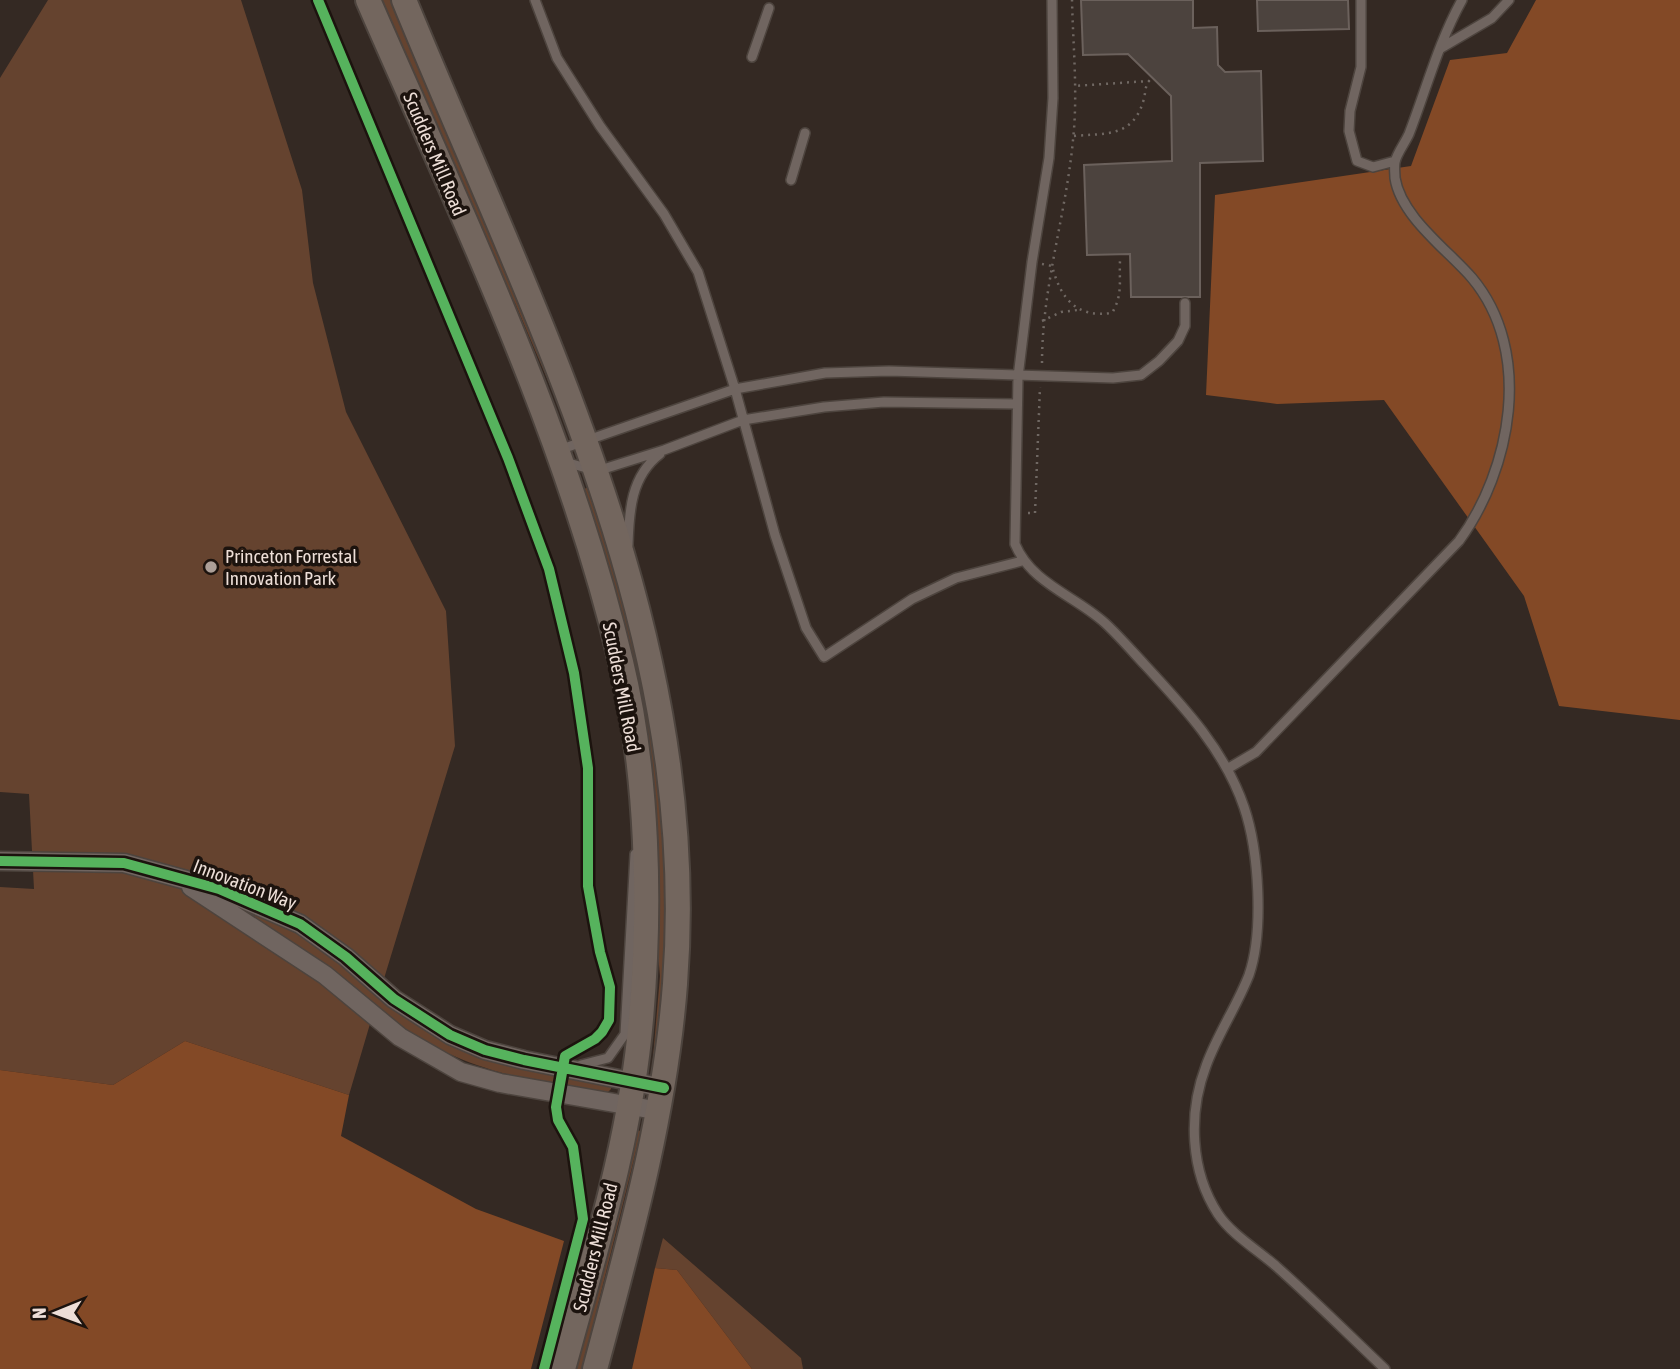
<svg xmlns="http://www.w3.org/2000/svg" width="1680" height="1369" viewBox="0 0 1680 1369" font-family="'Asap Condensed',sans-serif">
	<rect width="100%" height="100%" fill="#342923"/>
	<path fill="#65432f" d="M 48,0 L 241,0 L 302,190 L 313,283 L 346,412 L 446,611 L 455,746 L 379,995 C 437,1045 485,1061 559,1074 L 557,1086 C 481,1070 437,1056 375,1007 L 349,1095 L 185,1041 L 113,1085 L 0,1070 L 0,887 L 34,889 L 29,794 L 0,792 L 0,78 Z
		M 379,0 L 395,0 L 517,291 L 568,428 L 515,303 L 482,243 Z
		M 589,487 L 626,596 L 664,798 L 668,929 L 657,1070 L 652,1069 L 660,976 L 655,924 L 617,601 L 584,489 Z
		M 565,1076 L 611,1085 L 611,1089 L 606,1094 L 564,1087 Z
		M 635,1130 L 641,1131 L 597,1309 L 588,1369 L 574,1369 Z
		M 663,1238 L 801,1358 L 803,1369 L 752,1369 L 677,1270 L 655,1268 Z"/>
	<path fill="#834926" d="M 1536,0 L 1680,0 L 1680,720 L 1559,706 L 1524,596 L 1384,400 L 1277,404 L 1206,395 L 1215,195 L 1411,166 L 1450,60 L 1507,53 Z
		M 185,1041 L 349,1095 L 341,1136 L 476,1209 L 564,1241 L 531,1369 L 0,1369 L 0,1070 L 113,1085 Z
		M 655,1268 L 677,1270 L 752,1369 L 632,1369 Z"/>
	<path fill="#4c433e" stroke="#6b615c" stroke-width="2" d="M 1081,0 L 1193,0 L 1193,28 L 1217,27 L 1218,65 L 1225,72 L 1261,71 L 1263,161 L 1200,163 L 1200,297 L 1131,297 L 1130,254 L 1087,255 L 1084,165 L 1172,161 L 1171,96 L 1128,54 L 1083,55 Z
		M 1257,0 L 1348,0 L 1349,29 L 1258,31 Z"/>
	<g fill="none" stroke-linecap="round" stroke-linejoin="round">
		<g stroke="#4d443e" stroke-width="12">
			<path id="lane" d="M 535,0 L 557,58 L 600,126 L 664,214 L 698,272 L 735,389 L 775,535 L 806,628 L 824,657 L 912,599 L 956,578 L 1022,561
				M 1052,0 L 1053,98 L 1049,158 L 1032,262 L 1018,377 L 1015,544 C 1032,584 1074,595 1105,623 C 1119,636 1132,651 1145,665 C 1185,708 1225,751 1244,807 C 1259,851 1264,931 1249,975 C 1237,1006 1217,1035 1206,1066 C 1188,1113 1190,1171 1218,1214 C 1231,1234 1259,1251 1277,1267 C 1314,1300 1349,1335 1385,1369
				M 1361,0 L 1361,67 L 1350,111 L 1349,131 L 1357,161 L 1373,167 L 1395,161
				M 1441,48 L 1492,18 L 1509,0
				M 752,57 L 769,8
				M 791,180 L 805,133
				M 559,450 L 735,389 L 825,373 L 889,371 L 1113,378 L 1141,375 L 1159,361 L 1178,341 L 1185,326 L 1185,303
				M 565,462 L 597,471 L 664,450 L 743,420 L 824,407 L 884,402 L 1017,404
				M 628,545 C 629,511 631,476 660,454
				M 1227,769 L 1256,752 L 1459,541 C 1511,470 1534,352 1472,278 C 1449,251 1401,217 1395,178 C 1395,174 1394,167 1395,162 C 1397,153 1405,143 1409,134 C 1426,90 1439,41 1462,0
				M 581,1065 L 608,1058 L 625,1034 L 635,854"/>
		</g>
		<g stroke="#4d443e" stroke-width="21">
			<path id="street" d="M 0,861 L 124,863 L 219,889 L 300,924 L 346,957 L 394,999 L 450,1035 L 485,1050 L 524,1060 L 664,1088
				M 191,887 L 325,975 L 400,1037 L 461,1072 L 500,1083 L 660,1111"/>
		</g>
		<g stroke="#4d443e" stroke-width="28">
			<path id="secondary" d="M 368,0 C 462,216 567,433 621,662 C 648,773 651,906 641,1019 C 631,1138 594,1255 563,1369
				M 404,0 C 533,315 702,632 675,984 C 665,1116 629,1242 595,1369"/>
		</g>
		<path stroke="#706863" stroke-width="2.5" stroke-dasharray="2 5" stroke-linecap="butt" d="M 1074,136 C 1104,133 1132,138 1143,102 C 1146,94 1144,88 1149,81 L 1074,86
			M 1042,264 L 1052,266 C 1061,299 1076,318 1112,313 C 1123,295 1119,280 1120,261
			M 1042,321 L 1061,312 L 1078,310
			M 1042,363 C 1042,287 1066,215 1073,140 C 1078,94 1073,46 1072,0
			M 1028,513 L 1035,513 L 1040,387"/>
		<use href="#lane" stroke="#706560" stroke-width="9"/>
		<use href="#street" stroke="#706560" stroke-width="18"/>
		<use href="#secondary" stroke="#73665e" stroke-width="24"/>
		<g stroke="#1c130e" stroke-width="15">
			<path id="cycleway" d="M 318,0 L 508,458 L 549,569 L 574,673 L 588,768 L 588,886 L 600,952 L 610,987 L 609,1020 L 602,1032 L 595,1039 L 565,1056 L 556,1107 L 558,1120 L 573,1147 L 583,1219 L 544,1369
				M 0,861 L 124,863 L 219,889 L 300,924 L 346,957 L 394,999 L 450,1035 L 485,1050 L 524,1060 L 664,1088"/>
		</g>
		<use href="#cycleway" stroke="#56b35d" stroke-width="10"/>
	</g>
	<circle fill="#ac9f98" stroke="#1c130e" stroke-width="2.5" cx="211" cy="567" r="7"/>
	<g text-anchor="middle" stroke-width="7" stroke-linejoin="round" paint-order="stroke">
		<g font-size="19" fill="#edded7" stroke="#1c130e">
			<text transform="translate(435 154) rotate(67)" y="7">Scudders Mill Road</text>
			<text transform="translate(622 687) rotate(79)" y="7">Scudders Mill Road</text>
			<text transform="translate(245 884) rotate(21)" y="7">Innovation Way</text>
			<text transform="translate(595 1247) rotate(-76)" y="7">Scudders Mill Road</text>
		</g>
		<g font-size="19" fill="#edded7" stroke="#1c130e" text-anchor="start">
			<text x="225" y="563">Princeton Forrestal<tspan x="225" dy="22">Innovation Park</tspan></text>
		</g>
	</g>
	<g transform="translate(56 1313) rotate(269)" stroke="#1c130e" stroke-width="5" paint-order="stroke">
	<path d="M0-5L12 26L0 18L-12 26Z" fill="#edded7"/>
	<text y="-10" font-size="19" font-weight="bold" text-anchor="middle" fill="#edded7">N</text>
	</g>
</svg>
